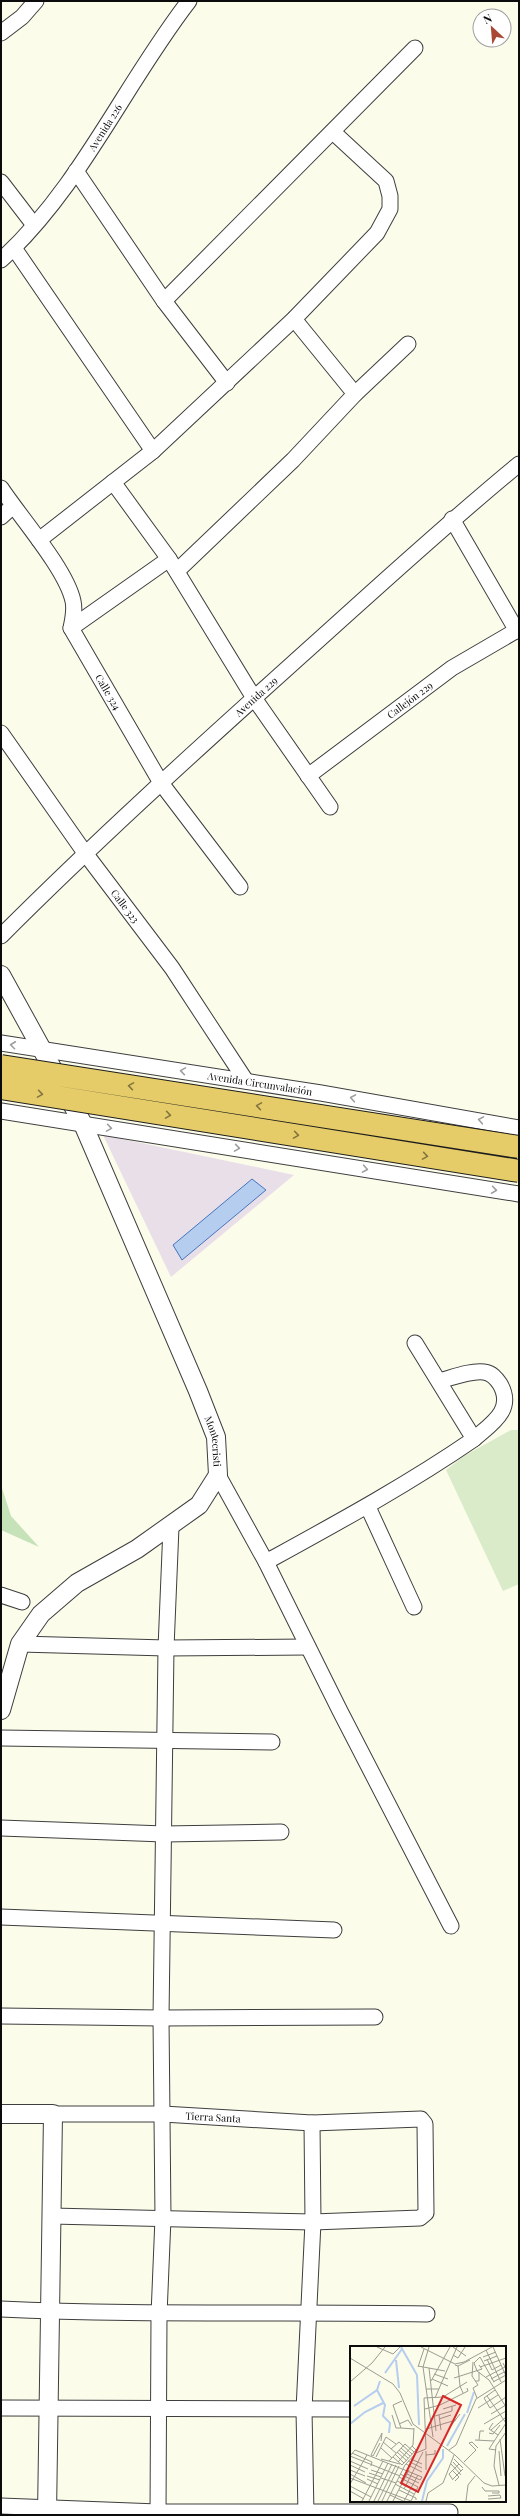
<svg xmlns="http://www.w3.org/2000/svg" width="520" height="2516" viewBox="0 0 520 2516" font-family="'Playfair Display',serif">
	<rect width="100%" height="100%" fill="#fcfceb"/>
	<path fill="#e9dfe8" d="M 103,1135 L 294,1175 L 171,1277 Z"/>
	<path fill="#c6e2b9" d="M 1,1485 L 11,1516 L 39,1547 L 1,1530 Z"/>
	<path fill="#d9ebc9" d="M 511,1430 L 519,1430 L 519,1584 L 503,1591 L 446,1470 L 464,1456 Z"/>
	<path fill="#b5cdee" stroke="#4575bc" d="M 252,1179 L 266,1190 L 182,1260 L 173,1245 Z"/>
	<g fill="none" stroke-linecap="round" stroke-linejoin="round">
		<g stroke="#3e3e3e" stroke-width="17">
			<g id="minor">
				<path d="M 1,33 L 22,17 L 36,1"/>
				<path d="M 76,171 L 164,301 L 227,383"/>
				<path d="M 1,182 L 34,225"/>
				<path d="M 14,248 L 153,451"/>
				<path id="s1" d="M 1,260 C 80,188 124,85 189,1"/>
				<path d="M 164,301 L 415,48"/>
				<path d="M 294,319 L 355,394"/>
				<path d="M 113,482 L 169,559 L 254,698 L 330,807"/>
				<path id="s2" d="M 1,488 C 20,517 66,569 73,601 C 75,610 73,618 71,628 L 161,783 L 240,887"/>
				<path d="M 1,517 L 13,506"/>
				<path d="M 452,519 L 517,631"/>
				<path d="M 39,540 L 153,451 L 294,319 L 377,233 L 390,209 L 390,196 L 386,181 L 333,132"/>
				<path d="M 177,571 L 293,460 L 355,394 L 408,344"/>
				<path d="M 71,628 L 169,559"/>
				<path id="s3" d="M 1,733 L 85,853 L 172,968 L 246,1081"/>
				<path id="s4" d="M 308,776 L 452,668 L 519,629"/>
				<path id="s5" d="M 1,936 C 95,842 193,753 292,664 C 367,597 441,528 519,464"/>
				<path id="s6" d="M 1,1043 L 321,1093 L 519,1128"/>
				<path d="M 1,1111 L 519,1194"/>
				<path d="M 439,1381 C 451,1378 471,1370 484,1372 C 492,1373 496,1378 500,1384 C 515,1410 491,1424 474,1439"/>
				<path d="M 218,1475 L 266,1562 L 340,1711 L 451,1926"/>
				<path d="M 368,1507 L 414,1607"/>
				<path d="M 266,1562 C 337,1523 407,1485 474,1439 L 415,1343"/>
				<path d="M 1,1595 L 22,1602"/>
				<path d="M 20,1644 L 166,1648 L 308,1647"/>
				<path d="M 1,1738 L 272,1742"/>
				<path d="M 1,1828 L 164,1834 L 281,1832"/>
				<path d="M 1,1917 L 334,1930"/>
				<path d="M 1,2016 L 161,2018 L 375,2017"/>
				<path d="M 51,2216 L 313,2222 L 420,2218 L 426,2213 L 425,2124 L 421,2119 L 312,2123 L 163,2114 L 53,2114"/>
				<path d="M 1,2309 C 143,2316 285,2311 427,2314"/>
				<path d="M 1,2408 L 351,2409"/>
				<path d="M 1,2506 L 158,2512 L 450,2512"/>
				<path d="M 158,2515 L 159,2315 L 163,2218 L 161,2018 L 166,1648 L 171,1527"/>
				<path d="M 306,2515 L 304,2410 L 313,2222 L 312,2123"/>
			</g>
		</g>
		<g stroke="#3e3e3e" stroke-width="20">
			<g id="tertiary">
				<path id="s7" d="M 1,975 L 83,1124 L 198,1391 L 216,1437 L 218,1475 L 199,1505 L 137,1549 L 77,1583 L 41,1614 L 20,1644 L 1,1710"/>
				<path d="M 1,2114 L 53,2114 L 47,2515"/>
			</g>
		</g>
		<use href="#minor" stroke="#fff" stroke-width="15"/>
		<use href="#tertiary" stroke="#fff" stroke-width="18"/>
		<g stroke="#1c1c1c" stroke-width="24" stroke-linecap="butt">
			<path id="trunk-bridge" d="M 1,1066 L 519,1147
				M 1,1088 L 519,1171"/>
		</g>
		<use href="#trunk-bridge" stroke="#e5cc69" stroke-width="22"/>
	</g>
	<defs><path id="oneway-chevron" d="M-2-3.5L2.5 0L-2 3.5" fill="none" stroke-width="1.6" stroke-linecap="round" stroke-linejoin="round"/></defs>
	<g stroke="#9d9d9d">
		<use href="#oneway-chevron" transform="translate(13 1045) rotate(-173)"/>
		<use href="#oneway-chevron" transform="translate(183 1071) rotate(-171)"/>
		<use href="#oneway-chevron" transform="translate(353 1098) rotate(-170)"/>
		<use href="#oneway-chevron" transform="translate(481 1120) rotate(-170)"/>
		<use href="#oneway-chevron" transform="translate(109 1128) rotate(9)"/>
		<use href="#oneway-chevron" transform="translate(237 1148) rotate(9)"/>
		<use href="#oneway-chevron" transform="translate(365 1169) rotate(10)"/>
		<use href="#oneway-chevron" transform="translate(494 1190) rotate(8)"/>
	</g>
	<g stroke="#83753f">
		<use href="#oneway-chevron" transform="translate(131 1086) rotate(-171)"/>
		<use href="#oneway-chevron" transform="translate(40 1094) rotate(9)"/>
		<use href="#oneway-chevron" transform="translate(259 1106) rotate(-171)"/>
		<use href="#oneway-chevron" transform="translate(168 1115) rotate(9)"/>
		<use href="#oneway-chevron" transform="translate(296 1135) rotate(9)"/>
		<use href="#oneway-chevron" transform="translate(425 1156) rotate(9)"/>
	</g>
	<g text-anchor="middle" stroke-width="4" stroke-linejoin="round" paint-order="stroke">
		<g font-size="10" fill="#0b0b0b" stroke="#fff">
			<text dy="4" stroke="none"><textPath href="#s1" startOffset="169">Avenida 226</textPath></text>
			<text dy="4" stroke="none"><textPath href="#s2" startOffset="236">Calle 324</textPath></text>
			<text dy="4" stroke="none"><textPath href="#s5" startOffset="350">Avenida 229</textPath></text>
			<text dy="4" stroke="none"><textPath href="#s4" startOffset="127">Callejón 229</textPath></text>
			<text dy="4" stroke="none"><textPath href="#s3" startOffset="213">Calle 323</textPath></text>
			<text dy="4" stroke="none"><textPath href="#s6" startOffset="262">Avenida Circunvalación</textPath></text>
			<text dy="4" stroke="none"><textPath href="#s7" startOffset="514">Montecristi</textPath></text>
			<text transform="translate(213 2117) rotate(3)" y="4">Tierra Santa</text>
		</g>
	</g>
	<g transform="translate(350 2346)">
		<rect width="156" height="156" fill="#fcfceb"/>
		<path fill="none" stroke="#b5cdee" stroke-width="2" d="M 51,1 L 67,29 L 69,79M 46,14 L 49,42M 35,27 L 52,3M 27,44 L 35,59 L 33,70 L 40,77 L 39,87M 4,60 L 27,44 L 30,35M 117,67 L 124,46M 0,78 L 15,66 L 33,57M 97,100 L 115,68M 72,155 L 77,135 L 93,112 L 93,103"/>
		<path fill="none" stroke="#9c9c91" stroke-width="1" d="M 27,1 L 43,8 L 50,1M 71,1 L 105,18 L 114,16 L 142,1M 79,1 L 73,21 L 83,91M 103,1 L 116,10M 143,1 L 156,30M 136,4 L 151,36M 103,9 L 108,12 L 115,1M 133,11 L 146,6M 0,12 L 43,38 L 50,47 L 63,78 L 105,109 L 134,137 L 142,140 L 156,139M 137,13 L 142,24 L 151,19M 134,15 L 147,10M 123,16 L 122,30 L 128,39 L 123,42 L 127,52M 105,19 L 108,20 L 110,40 L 113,47M 68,20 L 95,25M 108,20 L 120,14M 68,21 L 74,3M 130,21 L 156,12M 79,22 L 86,85M 84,28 L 98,33M 136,31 L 155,21 L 153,17M 104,32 L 132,23 L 129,19M 82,33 L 98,40M 141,33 L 156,25M 81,35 L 100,1M 125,35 L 129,35 L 129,26M 0,36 L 22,17 L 35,1M 143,36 L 156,29M 144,36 L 130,11 L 124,17 L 127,25 L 139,34 L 156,61M 76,43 L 89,43M 145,44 L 134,52 L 140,62 L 156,51M 137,50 L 156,77M 85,52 L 107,1M 52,55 L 43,59 L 51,82 L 64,83M 128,62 L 148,49M 75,63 L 90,59 L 118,45 L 117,42M 93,63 L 106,59M 141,68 L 156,59M 42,69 L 46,82 L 51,82M 89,69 L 91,84M 85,70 L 102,65 L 102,60M 89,73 L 101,69M 143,77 L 139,83 L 148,89M 49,78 L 58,74 L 62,80M 134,78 L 156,65M 100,81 L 110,68M 76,83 L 106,74M 141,84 L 156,71M 139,87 L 143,88 L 150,79M 150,93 L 155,130M 125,94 L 144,95M 129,94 L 130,85 L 134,85M 33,96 L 46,107M 31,102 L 42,112M 51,102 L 60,110M 41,103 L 49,96 L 62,108M 49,104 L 58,112M 99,104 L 106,99 L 126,53 L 156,34M 126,104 L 119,97 L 122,96 L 128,102M 146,104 L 139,103 L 156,77M 76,105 L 76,124M 149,105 L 151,130M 47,106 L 57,115M 2,107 L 22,116 L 21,120M 45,108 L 54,117M 76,109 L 85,108 L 85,104M 23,110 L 21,109 L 32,87 L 31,95M 23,110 L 30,97M 26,111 L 36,91 L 46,98M 43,111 L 52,119 L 66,104 L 62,100M 31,113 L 50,118M 61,113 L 72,118M 104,113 L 113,122M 0,115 L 18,123M 39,115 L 55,98 L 64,106M 58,115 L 72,122M 48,116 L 63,99 L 64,82M 103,116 L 111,125M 114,116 L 126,104M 56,118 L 72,126M 101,118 L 111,129M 0,119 L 15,126M 0,124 L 15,130M 21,124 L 33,128M 102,124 L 109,131 L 105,135M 19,127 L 31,131M 0,128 L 16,137M 50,128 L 69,137M 17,130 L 30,134M 50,130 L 0,110 L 5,104 L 72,131 L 70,134 L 57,128M 49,131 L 68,141 L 61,155M 0,132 L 61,155M 31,132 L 46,137M 17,133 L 28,138M 103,133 L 113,123M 103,134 L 99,128 L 109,118M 47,135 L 66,144M 0,138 L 17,109M 45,138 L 64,148M 149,139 L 144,120 L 146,100 L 156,86M 0,140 L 21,151M 132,141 L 135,145 L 149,145 L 149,147 L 142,147M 54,143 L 73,106M 49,144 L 66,152 L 66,154M 0,145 L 14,153M 40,149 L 53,155M 138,150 L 150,149 L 151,152 L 138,153M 12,155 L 33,115M 19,155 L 38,117M 24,155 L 42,118M 28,155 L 46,119M 32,155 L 49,120M 37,155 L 55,119 L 66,107 L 76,103 L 74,52 L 93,51 L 117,36M 43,155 L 59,124M 54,155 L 68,129M 76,155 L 78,147 L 93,137 L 104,109M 116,155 L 118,139 L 125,130"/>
		<path fill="#d62828" fill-opacity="0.15" stroke="#d62828" stroke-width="2" d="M 93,50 L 111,59 L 68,146 L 51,137 Z"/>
		<rect width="156" height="156" fill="none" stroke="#0b0b0b" stroke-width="2"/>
	</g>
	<rect width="520" height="2516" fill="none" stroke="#0b0b0b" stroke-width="4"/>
	<g transform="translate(492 28) rotate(334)"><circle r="19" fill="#ffffff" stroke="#9d9d9d"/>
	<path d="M0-3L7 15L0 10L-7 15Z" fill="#a94634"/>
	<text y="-6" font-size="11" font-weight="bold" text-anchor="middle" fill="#0b0b0b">N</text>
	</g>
</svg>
